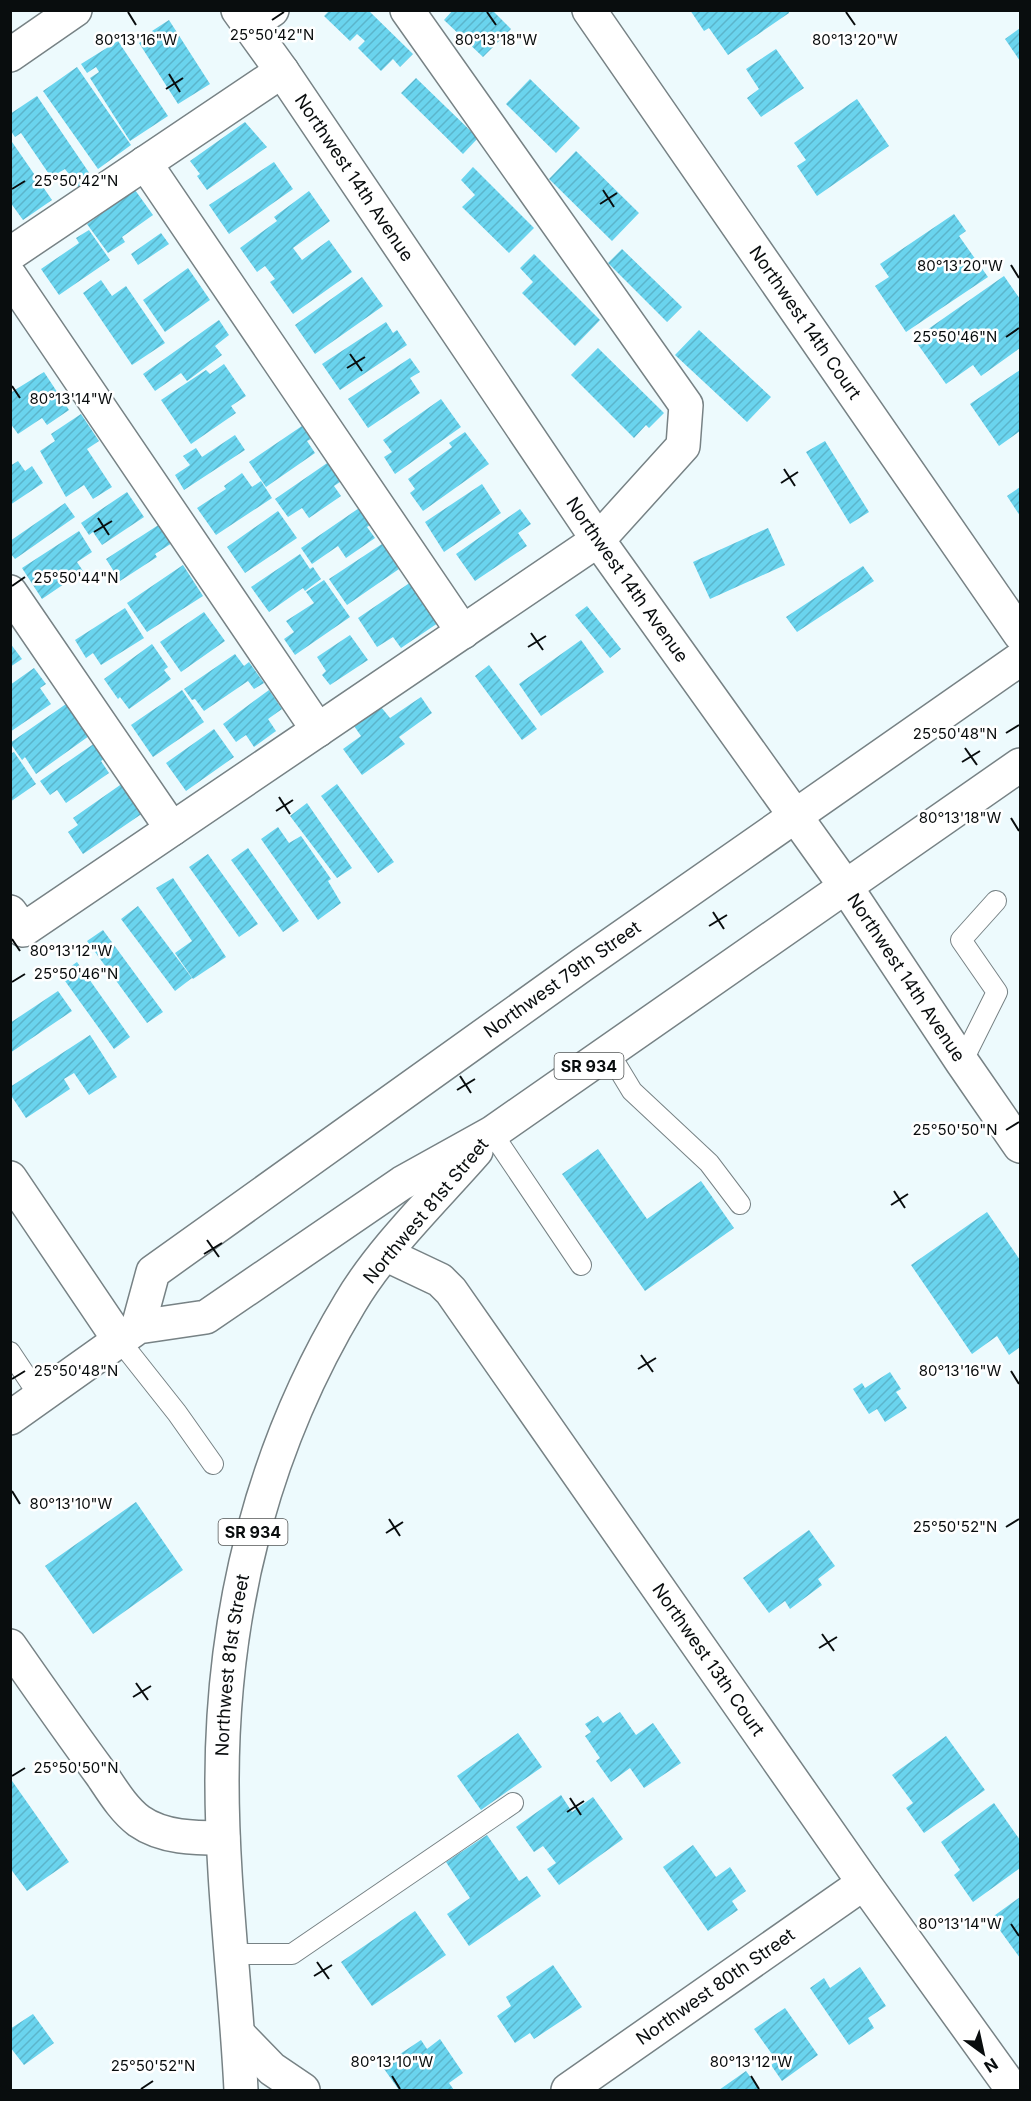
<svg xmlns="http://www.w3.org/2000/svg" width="1031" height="2101" viewBox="0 0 1031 2101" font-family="Inter,sans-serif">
	<defs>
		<pattern id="building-hatch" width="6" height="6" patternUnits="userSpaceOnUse" patternTransform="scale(1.5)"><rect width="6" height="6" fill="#6ad4ee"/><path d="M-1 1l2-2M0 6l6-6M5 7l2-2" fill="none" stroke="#5bb5cb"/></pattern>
	</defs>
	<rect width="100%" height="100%" fill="#edfafd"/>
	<path fill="url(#building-hatch)" d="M 330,10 L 368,10 L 413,54 L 400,67 L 393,59 L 381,71 L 358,48 L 365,41 L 357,34 L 350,41 L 324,16 Z
		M 453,10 L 464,12 L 466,10 L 492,10 L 511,29 L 483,57 L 444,20 Z
		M 690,10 L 788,10 L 789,13 L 728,55 L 709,28 L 704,31 Z
		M 169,20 L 210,84 L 178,104 L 139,43 L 154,34 L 152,31 Z
		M 1020,28 L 1020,61 L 1005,39 Z
		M 118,41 L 168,116 L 130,141 L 90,78 L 99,72 L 96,67 L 87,73 L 81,64 Z
		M 776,49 L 804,88 L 761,117 L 747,98 L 759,89 L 746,69 Z
		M 77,67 L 131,145 L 98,169 L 43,91 Z
		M 416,78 L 478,138 L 463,154 L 401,93 Z
		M 530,79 L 580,128 L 556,153 L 506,104 Z
		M 37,96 L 92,177 L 78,187 L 65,169 L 51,177 L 21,133 L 15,137 L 10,130 L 10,114 Z
		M 857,99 L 889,146 L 817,196 L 797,166 L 806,160 L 794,143 Z
		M 245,122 L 267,147 L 207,190 L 197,176 L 200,174 L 190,161 Z
		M 10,139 L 52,200 L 23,220 L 10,202 Z
		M 576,151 L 639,213 L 612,241 L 549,179 Z
		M 274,162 L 293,189 L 229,234 L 209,205 Z
		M 473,167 L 534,228 L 509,253 L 462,207 L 475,195 L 461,180 Z
		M 135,190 L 153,215 L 122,237 L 125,242 L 108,253 L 87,224 Z
		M 309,191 L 330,221 L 293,248 L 302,260 L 329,240 L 352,272 L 293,314 L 270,282 L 275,279 L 265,266 L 257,272 L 240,248 L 277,221 L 274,217 Z
		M 954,214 L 966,231 L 959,236 L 988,277 L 906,332 L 875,286 L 889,277 L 880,264 Z
		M 89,230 L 110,260 L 59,295 L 41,269 L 79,243 L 76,238 Z
		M 161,233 L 169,244 L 138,265 L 131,254 Z
		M 622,249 L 682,307 L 667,322 L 608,263 Z
		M 534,254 L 600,320 L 575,346 L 522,293 L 533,282 L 520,268 Z
		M 188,268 L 210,300 L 165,332 L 143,300 Z
		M 1004,276 L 1020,299 L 1020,348 L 981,376 L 973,365 L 946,384 L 914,339 Z
		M 362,277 L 383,306 L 315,354 L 295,325 Z
		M 101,280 L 112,296 L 126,286 L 165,343 L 132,365 L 83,293 Z
		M 219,320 L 229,335 L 215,346 L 222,355 L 187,381 L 181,373 L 155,391 L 143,374 Z
		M 386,322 L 393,333 L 397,330 L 407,345 L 340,390 L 322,364 Z
		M 699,330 L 771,397 L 747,422 L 675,355 Z
		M 598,348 L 664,413 L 649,428 L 646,425 L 634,438 L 571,375 Z
		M 410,358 L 420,372 L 410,378 L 420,393 L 368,428 L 348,399 Z
		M 224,364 L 246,396 L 231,406 L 236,413 L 191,444 L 161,400 L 206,370 L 210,374 Z
		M 1020,370 L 1020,431 L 999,446 L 970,404 Z
		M 44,372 L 69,410 L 47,425 L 42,418 L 18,434 L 10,423 L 10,393 Z
		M 441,399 L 461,427 L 395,474 L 384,457 L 392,452 L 383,440 Z
		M 81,414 L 99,441 L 87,449 L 112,487 L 93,499 L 84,485 L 66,497 L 40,451 L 55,441 L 51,434 Z
		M 302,426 L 311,439 L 307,441 L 315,453 L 266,487 L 249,462 Z
		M 465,432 L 489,464 L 423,511 L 410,493 L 415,489 L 408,479 L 452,447 L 449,443 Z
		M 235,435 L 245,450 L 184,490 L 175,475 L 190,465 L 183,456 L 196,448 L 202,457 Z
		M 825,441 L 869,512 L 850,524 L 806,452 Z
		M 333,459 L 346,478 L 334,486 L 341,496 L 309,518 L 302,508 L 288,517 L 275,499 Z
		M 18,461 L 25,471 L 32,466 L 43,483 L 10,505 L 10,466 Z
		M 242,473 L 252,487 L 261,481 L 272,498 L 216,535 L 197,508 L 226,489 L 224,486 Z
		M 482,484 L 501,513 L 444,552 L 425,522 Z
		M 1020,487 L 1020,516 L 1007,496 Z
		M 127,492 L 144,517 L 102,545 L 93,532 L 89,535 L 81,523 Z
		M 65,503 L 75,517 L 15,559 L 10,553 L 10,541 Z
		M 365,504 L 376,521 L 367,527 L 375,538 L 346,558 L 338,546 L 312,564 L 301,548 Z
		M 520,509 L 531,524 L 518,533 L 527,546 L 475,581 L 456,554 Z
		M 278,511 L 297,538 L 245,573 L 227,547 Z
		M 160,524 L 172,543 L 155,554 L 157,557 L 120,581 L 106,559 Z
		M 768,528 L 785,565 L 710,599 L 693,562 Z
		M 79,531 L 92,552 L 77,562 L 83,571 L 42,599 L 22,568 Z
		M 382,544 L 399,569 L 347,605 L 329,579 Z
		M 300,554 L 310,569 L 313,567 L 321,579 L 305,591 L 303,588 L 269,612 L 251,587 Z
		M 183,565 L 203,596 L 147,632 L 127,603 Z
		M 863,566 L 874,581 L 797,632 L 786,617 Z
		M 324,580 L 350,617 L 295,655 L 284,639 L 294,632 L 286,621 L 314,603 L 306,592 Z
		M 411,582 L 438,623 L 401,648 L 393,637 L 377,647 L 358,618 Z
		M 587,606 L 621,649 L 610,658 L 575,615 Z
		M 125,608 L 144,638 L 101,665 L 93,653 L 86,658 L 75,640 Z
		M 204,612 L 225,641 L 181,672 L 160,642 Z
		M 350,635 L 368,660 L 330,685 L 322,675 L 326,671 L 317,657 Z
		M 581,640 L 604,672 L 541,716 L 519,684 Z
		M 10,643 L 22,659 L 10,667 Z
		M 152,644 L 168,667 L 164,670 L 171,679 L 129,709 L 120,697 L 118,699 L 104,679 Z
		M 235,654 L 244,666 L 249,662 L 264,683 L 254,689 L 248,681 L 204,711 L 195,699 L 192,700 L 184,689 Z
		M 489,665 L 537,729 L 522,740 L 475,676 Z
		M 34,668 L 46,684 L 40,688 L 51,704 L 10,732 L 10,685 Z
		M 182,690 L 204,722 L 153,757 L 131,725 Z
		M 269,690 L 282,709 L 268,719 L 276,731 L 254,747 L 246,735 L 236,742 L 223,724 Z
		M 421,697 L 432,713 L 399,737 L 405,744 L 362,775 L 343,749 L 361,736 L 354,726 L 381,707 L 390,718 Z
		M 66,704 L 89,736 L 36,774 L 25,757 L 22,760 L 10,743 Z
		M 214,729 L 234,757 L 186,791 L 166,763 Z
		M 95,743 L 105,758 L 101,761 L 109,773 L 66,803 L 57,790 L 50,795 L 40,781 Z
		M 14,752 L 36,784 L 10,802 L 10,754 Z
		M 123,783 L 143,813 L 83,854 L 68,832 L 78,825 L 73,818 Z
		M 337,784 L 394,862 L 378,873 L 321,796 Z
		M 307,803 L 352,868 L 337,878 L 290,816 Z
		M 278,827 L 289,843 L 301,836 L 331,879 L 328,881 L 341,903 L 318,920 L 261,839 Z
		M 248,848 L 299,921 L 283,932 L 231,860 Z
		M 208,854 L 258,924 L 239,937 L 189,867 Z
		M 173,878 L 226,957 L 193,979 L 175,953 L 192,941 L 156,888 Z
		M 138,906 L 192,978 L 175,991 L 121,919 Z
		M 103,930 L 163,1012 L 147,1023 L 87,941 Z
		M 77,962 L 130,1037 L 114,1049 L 60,974 Z
		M 58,991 L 72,1011 L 10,1053 L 10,1023 Z
		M 90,1035 L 117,1077 L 89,1095 L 74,1073 L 64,1079 L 70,1089 L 26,1118 L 10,1094 L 10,1087 Z
		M 598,1149 L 647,1219 L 701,1181 L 734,1228 L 645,1291 L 562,1174 Z
		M 987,1212 L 1020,1260 L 1020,1347 L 1009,1355 L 997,1336 L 972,1354 L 911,1265 Z
		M 890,1372 L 901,1389 L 896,1392 L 907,1408 L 885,1422 L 877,1409 L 869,1414 L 853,1389 L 862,1383 L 865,1388 Z
		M 136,1502 L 183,1570 L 93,1634 L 45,1566 Z
		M 809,1530 L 835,1566 L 818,1579 L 822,1585 L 790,1609 L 785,1601 L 769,1613 L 743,1578 Z
		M 620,1712 L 636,1735 L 653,1723 L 681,1763 L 644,1788 L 630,1768 L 611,1782 L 596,1761 L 600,1758 L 585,1736 L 591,1732 L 585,1724 L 598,1716 L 603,1723 Z
		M 518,1733 L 542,1767 L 481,1810 L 457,1776 Z
		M 946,1736 L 985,1790 L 924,1833 L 906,1808 L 913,1803 L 892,1775 Z
		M 10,1778 L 69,1862 L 27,1891 L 10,1868 Z
		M 561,1795 L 572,1812 L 593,1797 L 623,1839 L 559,1885 L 547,1869 L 556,1863 L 543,1846 L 534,1852 L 516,1827 Z
		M 994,1803 L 1020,1840 L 1020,1868 L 973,1902 L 954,1875 L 960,1870 L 941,1842 Z
		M 487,1835 L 519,1881 L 527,1876 L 541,1896 L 469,1946 L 447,1914 L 470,1898 L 446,1862 Z
		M 693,1845 L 716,1877 L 730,1867 L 746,1891 L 732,1901 L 738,1910 L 708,1931 L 663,1867 Z
		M 1020,1897 L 1020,1958 L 991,1918 Z
		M 415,1911 L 446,1955 L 372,2006 L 341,1962 Z
		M 553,1965 L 582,2007 L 534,2039 L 530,2033 L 515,2043 L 497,2016 L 511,2006 L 506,1997 Z
		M 860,1967 L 886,2006 L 868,2018 L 874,2028 L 849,2045 L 810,1988 L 824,1978 L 830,1988 Z
		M 785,2008 L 818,2055 L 782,2081 L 771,2065 L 777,2061 L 754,2029 Z
		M 33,2014 L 54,2043 L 24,2065 L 10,2047 L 10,2029 Z
		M 440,2039 L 463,2073 L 449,2083 L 454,2090 L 399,2090 L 382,2066 L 421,2040 L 427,2049 Z
		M 746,2071 L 760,2090 L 719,2090 Z"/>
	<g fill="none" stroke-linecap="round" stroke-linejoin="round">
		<g stroke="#778285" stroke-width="22">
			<path id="service" d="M 609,1053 L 632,1091 L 709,1163 L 740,1204
				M 962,1062 L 997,992 L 961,940 L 996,901
				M 492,1133 L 581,1265
				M 120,1341 L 177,1413 L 213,1464
				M 10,1352 L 40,1397
				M 231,1954 L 292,1954 L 513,1803"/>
		</g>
		<g stroke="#778285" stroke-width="36">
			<g id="minor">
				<path id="s1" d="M 238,10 L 282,71 L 598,540 L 846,887 L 962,1062 L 1020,1146"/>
				<path id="s2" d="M 589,10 L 1020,634"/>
				<path d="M 248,26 L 272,10"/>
				<path d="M 10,55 L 75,10"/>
				<path d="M 145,163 L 463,632"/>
				<path d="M 10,254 L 282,71"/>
				<path d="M 10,276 L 318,730"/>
				<path d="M 10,592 L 172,829"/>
				<path d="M 10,912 L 23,930 L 598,540 L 683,446 L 686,405 L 407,10"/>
				<path d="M 10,1178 L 120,1341"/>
				<path id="s3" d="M 385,1254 L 440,1280 L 451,1291 L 864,1883 L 1013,2090"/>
				<path d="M 10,1646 C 40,1689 70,1732 101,1774 C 112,1790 123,1809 139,1821 C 163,1838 195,1838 223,1838"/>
				<path d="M 238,2034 L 272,2069 L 303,2090"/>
				<path id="s4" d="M 568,2090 L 864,1883"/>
			</g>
		</g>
		<g stroke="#778285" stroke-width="36">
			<g id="primary">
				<path id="s5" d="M 138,1327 L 153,1272 L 582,965 L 1020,659"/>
				<path d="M 10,1418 L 138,1327 L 206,1317 L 402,1183 L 492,1133 L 1020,765"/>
				<path id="s6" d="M 241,2090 C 236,1988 222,1885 222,1782 C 222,1613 262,1449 350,1303 C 381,1250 435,1198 476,1151"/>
			</g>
		</g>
		<use href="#service" stroke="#fff" stroke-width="20"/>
		<use href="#minor" stroke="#fff" stroke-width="33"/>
		<use href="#primary" stroke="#fff" stroke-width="33"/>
	</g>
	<path fill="none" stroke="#090d0e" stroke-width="2" d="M 128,12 L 136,25M 487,12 L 496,25M 846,12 L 855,25M 272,20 L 284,12M 169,74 L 180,92M 166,89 L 183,78M 12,189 L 25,181M 603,190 L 614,207M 600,204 L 617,193M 1011,265 L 1019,278M 1006,337 L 1019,328M 350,354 L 362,371M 347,368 L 365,357M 12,386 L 20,398M 784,469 L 795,486M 781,483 L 798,472M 98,518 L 109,535M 94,532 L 112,521M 12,586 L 25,577M 531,633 L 543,650M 528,647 L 546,636M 1006,733 L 1019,725M 965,748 L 977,765M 962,762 L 980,751M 279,797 L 290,814M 276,811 L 293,800M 1011,818 L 1019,831M 713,912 L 724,929M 709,926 L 727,915M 12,939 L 20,951M 12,982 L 25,974M 460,1076 L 471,1093M 457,1090 L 475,1079M 1006,1130 L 1019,1122M 894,1191 L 905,1208M 891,1205 L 908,1194M 207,1240 L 219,1257M 204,1254 L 222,1243M 641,1355 L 653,1372M 638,1369 L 656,1358M 1011,1371 L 1019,1384M 12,1379 L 25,1371M 12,1491 L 20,1504M 389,1519 L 400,1536M 1006,1527 L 1019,1519M 386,1533 L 403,1522M 822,1634 L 834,1651M 819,1648 L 837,1637M 136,1683 L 148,1700M 133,1697 L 151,1686M 12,1776 L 25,1768M 570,1798 L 581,1815M 567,1812 L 584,1801M 1011,1924 L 1019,1936M 317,1962 L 329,1979M 314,1976 L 332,1965M 392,2076 L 400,2089M 751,2076 L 759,2089M 141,2089 L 153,2081"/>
	<g text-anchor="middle" stroke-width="5" stroke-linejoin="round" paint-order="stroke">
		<g fill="#fff" stroke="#535656" stroke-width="1.5">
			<rect x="554.5" y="1053" width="69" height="26" rx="4.5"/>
			<rect x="218.5" y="1519" width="69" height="26" rx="4.5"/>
		</g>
		<g font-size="16" font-weight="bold" fill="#090d0e">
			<text x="589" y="1072">SR 934</text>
			<text x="253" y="1538">SR 934</text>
		</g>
		<g font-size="18" fill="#090d0e" stroke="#fff">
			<text dy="6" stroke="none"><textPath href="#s1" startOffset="204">Northwest 14th Avenue</textPath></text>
			<text dy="6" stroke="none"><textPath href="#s2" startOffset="380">Northwest 14th Court</textPath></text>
			<text dy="6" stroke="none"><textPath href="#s1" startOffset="690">Northwest 14th Avenue</textPath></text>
			<text dy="6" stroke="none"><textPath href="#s1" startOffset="1176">Northwest 14th Avenue</textPath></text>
			<text dy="6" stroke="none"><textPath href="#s5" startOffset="560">Northwest 79th Street</textPath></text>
			<text transform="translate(426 1211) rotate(-50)" y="6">Northwest 81st Street</text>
			<text dy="6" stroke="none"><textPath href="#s3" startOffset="526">Northwest 13th Court</textPath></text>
			<text dy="6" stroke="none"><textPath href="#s6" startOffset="426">Northwest 81st Street</textPath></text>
			<text dy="6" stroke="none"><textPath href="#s4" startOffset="180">Northwest 80th Street</textPath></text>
		</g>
	</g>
	<g font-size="15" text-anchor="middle" fill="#090d0e" stroke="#fff" stroke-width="5" stroke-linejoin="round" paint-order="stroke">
		<text x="272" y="40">25°50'42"N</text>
		<text x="136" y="45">80°13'16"W</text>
		<text x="855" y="45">80°13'20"W</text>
		<text x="496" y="45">80°13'18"W</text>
		<text x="76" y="186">25°50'42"N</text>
		<text x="960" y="271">80°13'20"W</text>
		<text x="955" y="342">25°50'46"N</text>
		<text x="71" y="404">80°13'14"W</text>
		<text x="76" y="583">25°50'44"N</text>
		<text x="955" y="739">25°50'48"N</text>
		<text x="960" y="823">80°13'18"W</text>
		<text x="71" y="956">80°13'12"W</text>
		<text x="76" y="979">25°50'46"N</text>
		<text x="955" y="1135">25°50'50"N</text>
		<text x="76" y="1376">25°50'48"N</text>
		<text x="960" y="1376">80°13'16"W</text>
		<text x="71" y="1509">80°13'10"W</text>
		<text x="955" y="1532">25°50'52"N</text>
		<text x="76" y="1773">25°50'50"N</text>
		<text x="960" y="1929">80°13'14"W</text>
		<text x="392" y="2067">80°13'10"W</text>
		<text x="751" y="2067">80°13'12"W</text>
		<text x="153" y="2071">25°50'52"N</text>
	</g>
	<rect width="1031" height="2101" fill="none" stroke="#090d0e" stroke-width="24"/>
	<g transform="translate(983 2053) rotate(147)" stroke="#ffffff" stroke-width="4.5" paint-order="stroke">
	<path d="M0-4.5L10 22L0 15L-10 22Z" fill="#090d0e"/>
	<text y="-9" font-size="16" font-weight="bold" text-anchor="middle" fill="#090d0e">N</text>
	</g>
</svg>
